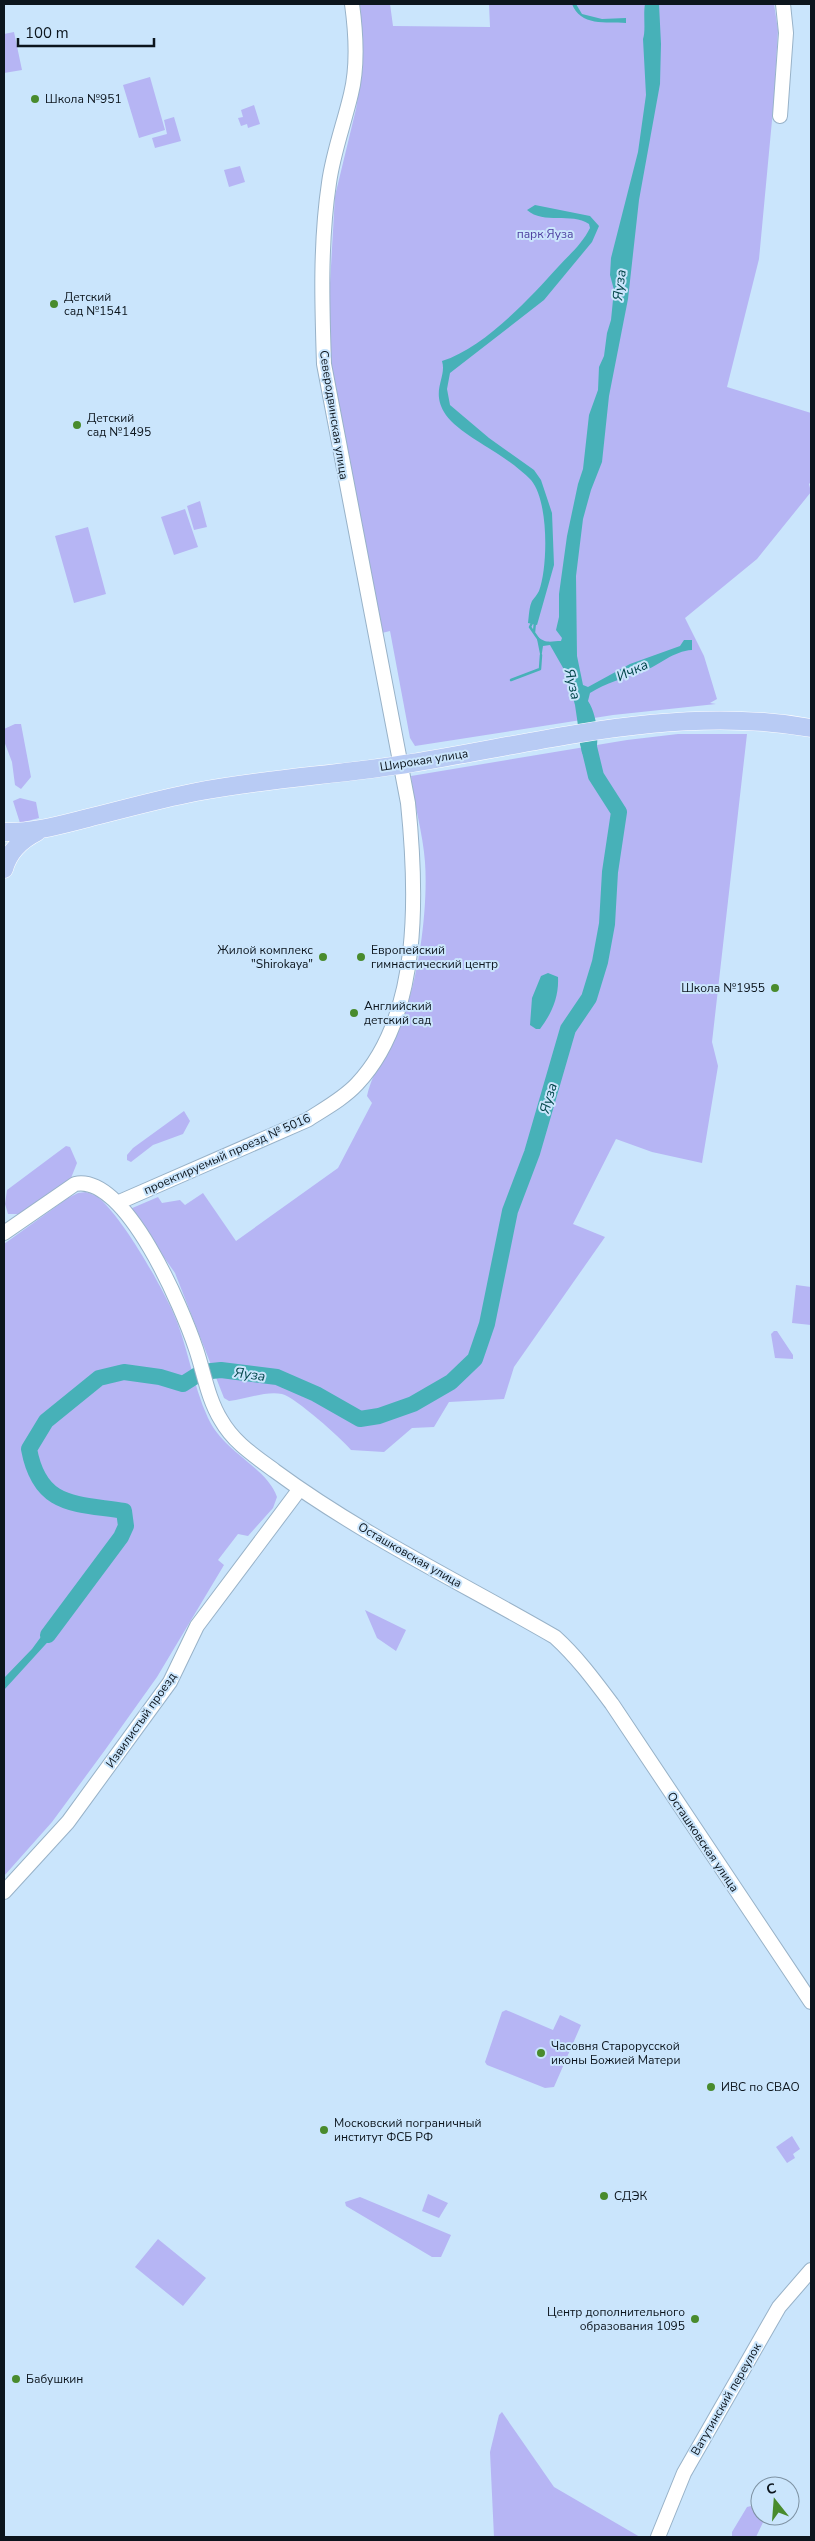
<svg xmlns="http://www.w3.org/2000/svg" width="815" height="2541" viewBox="0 0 815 2541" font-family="'Nunito Sans',sans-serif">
	<rect width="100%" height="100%" fill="#cae5fc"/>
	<path fill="#b6b5f4" d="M 360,4 L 390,4 L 393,26 L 490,27 L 489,4 L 774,4 L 778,30 L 774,99 L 759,259 L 727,387 L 811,413 L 811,482 L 809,484 L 811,492 L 757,559 L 685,618 L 704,656 L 717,699 L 710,703 L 716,704 L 613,715 L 415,746 L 410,738 L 390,631 L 382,633 L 331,367 L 329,301 L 335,196 L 356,109 L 363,66 Z
		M 14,32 L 22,70 L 4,73 L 4,34 Z
		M 150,77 L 165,130 L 139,138 L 123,85 Z
		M 254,105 L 260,124 L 248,128 L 247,124 L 241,126 L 238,118 L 243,117 L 241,110 Z
		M 174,117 L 181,141 L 155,148 L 152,138 L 167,134 L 164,120 Z
		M 240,166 L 245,182 L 229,187 L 224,170 Z
		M 200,501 L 207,527 L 194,530 L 187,506 Z
		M 185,509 L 198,547 L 174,555 L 161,517 Z
		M 88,527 L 106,594 L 74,603 L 55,536 Z
		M 15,724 L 21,724 L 31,777 L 21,789 L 15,785 L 12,762 L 4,741 L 4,729 Z
		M 678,734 L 747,734 L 712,1042 L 718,1066 L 702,1163 L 652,1152 L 616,1139 L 573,1224 L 605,1237 L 514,1367 L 504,1399 L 449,1402 L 434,1427 L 412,1428 L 384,1452 L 351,1450 C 342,1439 295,1397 282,1394 C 265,1391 247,1399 229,1401 L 224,1398 L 175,1273 L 130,1209 L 158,1197 L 162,1203 L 180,1200 L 185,1205 L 203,1193 L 236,1241 L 338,1168 L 372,1103 L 367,1096 C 374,1065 397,1040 406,1009 C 420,968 428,905 425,862 C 423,833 414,805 411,776 L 627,740 Z
		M 20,798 L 36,802 L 39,818 L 20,823 L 13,801 Z
		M 184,1111 L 190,1121 L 183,1134 L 153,1145 L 131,1162 L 127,1160 L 127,1155 L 133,1148 Z
		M 66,1146 L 70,1147 L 77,1163 L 71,1178 L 19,1214 L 8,1214 L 5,1204 L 7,1190 Z
		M 86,1192 C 90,1194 96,1195 99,1198 C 123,1219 158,1280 172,1310 C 188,1344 192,1384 208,1418 C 224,1453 267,1467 277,1497 L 273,1508 L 248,1536 L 238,1534 L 218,1560 L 224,1565 L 157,1677 L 105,1750 L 52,1822 L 4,1876 L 4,1244 L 68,1198 L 78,1193 Z
		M 796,1285 L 811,1287 L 811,1325 L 792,1323 Z
		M 774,1331 L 777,1331 L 793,1355 L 793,1359 L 775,1358 L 771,1334 Z
		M 365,1610 L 406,1630 L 396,1651 L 377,1638 Z
		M 506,2010 L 553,2030 L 560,2015 L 581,2025 L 554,2087 L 545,2088 L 487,2065 L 485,2062 L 502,2012 Z
		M 792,2136 L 800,2149 L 793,2154 L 795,2158 L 787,2163 L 776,2147 Z
		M 428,2194 L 448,2203 L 439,2218 L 422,2211 Z
		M 360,2197 L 451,2235 L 441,2257 L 432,2257 L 346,2206 L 345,2202 Z
		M 158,2239 L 206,2278 L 183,2306 L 135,2267 Z
		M 502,2412 L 554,2487 L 640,2537 L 494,2537 L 490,2452 L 499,2415 Z
		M 751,2506 L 760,2510 L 760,2516 L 766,2516 L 756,2537 L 732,2537 L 732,2532 L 747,2507 Z"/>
	<path fill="#47b1b8" d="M 572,4 L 576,4 L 582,14 L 602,19 L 626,18 L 626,23 C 606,22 580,26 572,4 Z
		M 645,4 L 659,4 L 661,44 L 660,84 L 639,200 L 628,299 L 609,396 L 602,462 L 591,490 L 583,519 L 576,576 L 577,656 L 583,685 L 588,687 L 630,664 L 680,646 L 684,640 L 692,640 L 692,650 C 673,651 660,665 642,672 C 624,678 606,683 590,693 L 588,701 C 598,716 601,747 592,764 L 582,753 L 575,705 L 566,673 L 550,645 L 543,646 L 541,659 L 537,639 L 538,637 C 546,644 552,641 561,641 L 562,638 L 556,630 L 559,617 L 559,594 L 567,536 L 578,484 L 583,469 L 589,415 L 598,390 L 599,367 L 604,356 L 607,333 L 611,320 L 614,290 L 610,275 L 611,258 L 638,152 L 646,95 L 643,39 C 646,30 643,15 645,4 Z
		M 535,205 L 590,216 L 599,226 L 592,242 L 544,300 L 450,373 L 447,389 L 450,405 L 489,438 L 534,470 L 541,480 L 552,513 L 554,565 L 537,625 L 528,623 C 529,616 529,607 532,601 C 534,598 537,595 539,591 C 548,567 549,501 531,480 C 522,471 509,461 498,454 C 483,444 453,428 444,412 C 431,390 447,377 442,361 C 484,348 529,299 558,267 C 570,254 582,244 590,228 L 589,224 C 571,212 544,225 527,210 Z
		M 548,973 L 558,977 C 559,997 552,1013 540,1029 L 536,1029 L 530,1025 L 532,998 L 541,976 Z
		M 57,1615 L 65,1623 L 4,1690 L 4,1678 L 32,1649 Z"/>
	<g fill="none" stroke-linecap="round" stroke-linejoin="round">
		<path stroke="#47b1b8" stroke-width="2.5" d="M 533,621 L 530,627 L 539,640
			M 534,632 L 535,622
			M 511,680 L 540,669 L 541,655"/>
		<path stroke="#47b1b8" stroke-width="16" d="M 48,1635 L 121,1537 L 126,1526 L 124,1511 C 75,1503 40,1508 29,1449 L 46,1421 L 99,1378 L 124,1372 L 160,1377 L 183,1384 L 202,1372 L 221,1370 L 277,1377 L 316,1394 L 360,1419 L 379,1416 L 413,1404 L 451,1382 L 475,1359 L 487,1324 L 510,1211 L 532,1153 L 568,1029 L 589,998 L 600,962 L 607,924 L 610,872 L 619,812 L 596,776 L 588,743"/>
		<g stroke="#98b2c8" stroke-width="16">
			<path id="minor" d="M 780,116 L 786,33 L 783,4
				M 117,1203 L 307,1120 C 324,1109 343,1099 357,1084 C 422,1015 417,891 408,803 L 324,364 C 322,304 320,243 329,183 C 333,153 344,124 351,94 C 358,66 356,33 352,4
				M 4,1233 L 75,1184 C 126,1173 183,1310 196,1349 C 204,1373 208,1399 221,1420 C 234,1443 255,1456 275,1471 C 362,1535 462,1583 555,1637 C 577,1657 594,1680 612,1704 L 811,2002
				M 4,1892 L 68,1822 L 170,1682 L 197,1626 L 299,1490
				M 658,2537 L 684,2473 L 779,2307 L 811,2270"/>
		</g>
		<g stroke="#fff" stroke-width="19">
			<path id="major" d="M 4,832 C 33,833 60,825 88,818 C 124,809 160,799 196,792 C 268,778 340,775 412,763 C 543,742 678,704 811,728
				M 4,869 C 9,851 21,840 37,832"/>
		</g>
		<use href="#minor" stroke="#fff" stroke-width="14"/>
		<use href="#major" stroke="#b8cbf4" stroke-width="18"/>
	</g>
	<g fill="#498b2d" stroke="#cae5fc" stroke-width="2">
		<circle cx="35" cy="99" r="5"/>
		<circle cx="54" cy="304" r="5"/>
		<circle cx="77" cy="425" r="5"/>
		<circle cx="323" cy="957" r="5"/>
		<circle cx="361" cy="957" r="5"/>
		<circle cx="775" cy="988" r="5"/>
		<circle cx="354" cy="1013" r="5"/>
		<circle cx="541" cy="2053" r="5"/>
		<circle cx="711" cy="2087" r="5"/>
		<circle cx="324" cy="2130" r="5"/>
		<circle cx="604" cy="2196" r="5"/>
		<circle cx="695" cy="2319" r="5"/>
		<circle cx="16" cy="2379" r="5"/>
	</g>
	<g text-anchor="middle" stroke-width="4" stroke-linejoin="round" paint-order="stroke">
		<g font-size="12" fill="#0c151d" stroke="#cae5fc" text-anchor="start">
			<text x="45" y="103">Школа №951</text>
			<text x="64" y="301">Детский<tspan x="64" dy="14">сад №1541</tspan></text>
			<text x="87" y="422">Детский<tspan x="87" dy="14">сад №1495</tspan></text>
			<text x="313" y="954" text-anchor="end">Жилой комплекс<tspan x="313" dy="14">"Shirokaya"</tspan></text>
			<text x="371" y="954">Европейский<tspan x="371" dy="14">гимнастический центр</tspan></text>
			<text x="765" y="992" text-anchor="end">Школа №1955</text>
			<text x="364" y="1010">Английский<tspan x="364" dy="14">детский сад</tspan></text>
			<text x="551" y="2050">Часовня Старорусской<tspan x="551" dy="14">иконы Божией Матери</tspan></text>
			<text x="721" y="2091">ИВС по СВАО</text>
			<text x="334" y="2127">Московский пограничный<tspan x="334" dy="14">институт ФСБ РФ</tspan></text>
			<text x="614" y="2200">СДЭК</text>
			<text x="685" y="2316" text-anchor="end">Центр дополнительного<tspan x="685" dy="14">образования 1095</tspan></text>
			<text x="26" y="2383">Бабушкин</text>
		</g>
		<g font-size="12" fill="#4d3e9f" stroke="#cae5fc">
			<text x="545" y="238">парк Яуза</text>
		</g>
		<g font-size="12" fill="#0c151d" stroke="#cae5fc">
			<text transform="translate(334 415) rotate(81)" y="4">Северодвинская улица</text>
			<text transform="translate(424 760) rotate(-9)" y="4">Широкая улица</text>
			<text transform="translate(227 1154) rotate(-24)" y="4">проектируемый проезд № 5016</text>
			<text transform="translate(410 1555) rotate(30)" y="4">Осташковская улица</text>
			<text transform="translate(141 1720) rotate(-55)" y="4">Извилистый проезд</text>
			<text transform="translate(703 1842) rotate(56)" y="4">Осташковская улица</text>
			<text transform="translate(726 2399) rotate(-60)" y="4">Ватутинский переулок</text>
		</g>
		<g font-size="14" font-style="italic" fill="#004448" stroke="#cae5fc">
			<text transform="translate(619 285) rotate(-83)" y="5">Яуза</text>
			<text transform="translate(632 670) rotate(-25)" y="5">Ичка</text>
			<text transform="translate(573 684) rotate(76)" y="5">Яуза</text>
			<text transform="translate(548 1098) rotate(-74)" y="5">Яуза</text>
			<text transform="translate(250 1374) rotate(8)" y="5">Яуза</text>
		</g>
	</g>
	<rect width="815" height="2541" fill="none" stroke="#0c151d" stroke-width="10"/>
	<g transform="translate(775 2501) rotate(343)"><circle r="24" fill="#cae5fc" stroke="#7e92a3"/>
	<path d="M0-4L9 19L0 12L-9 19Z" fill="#498b2d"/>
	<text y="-8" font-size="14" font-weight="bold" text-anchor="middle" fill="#0c151d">С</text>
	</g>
	<path d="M18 38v8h136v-8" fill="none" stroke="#0c151d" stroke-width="2.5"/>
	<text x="25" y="38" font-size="15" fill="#0c151d" stroke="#cae5fc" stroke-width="4" paint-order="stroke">100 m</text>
</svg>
